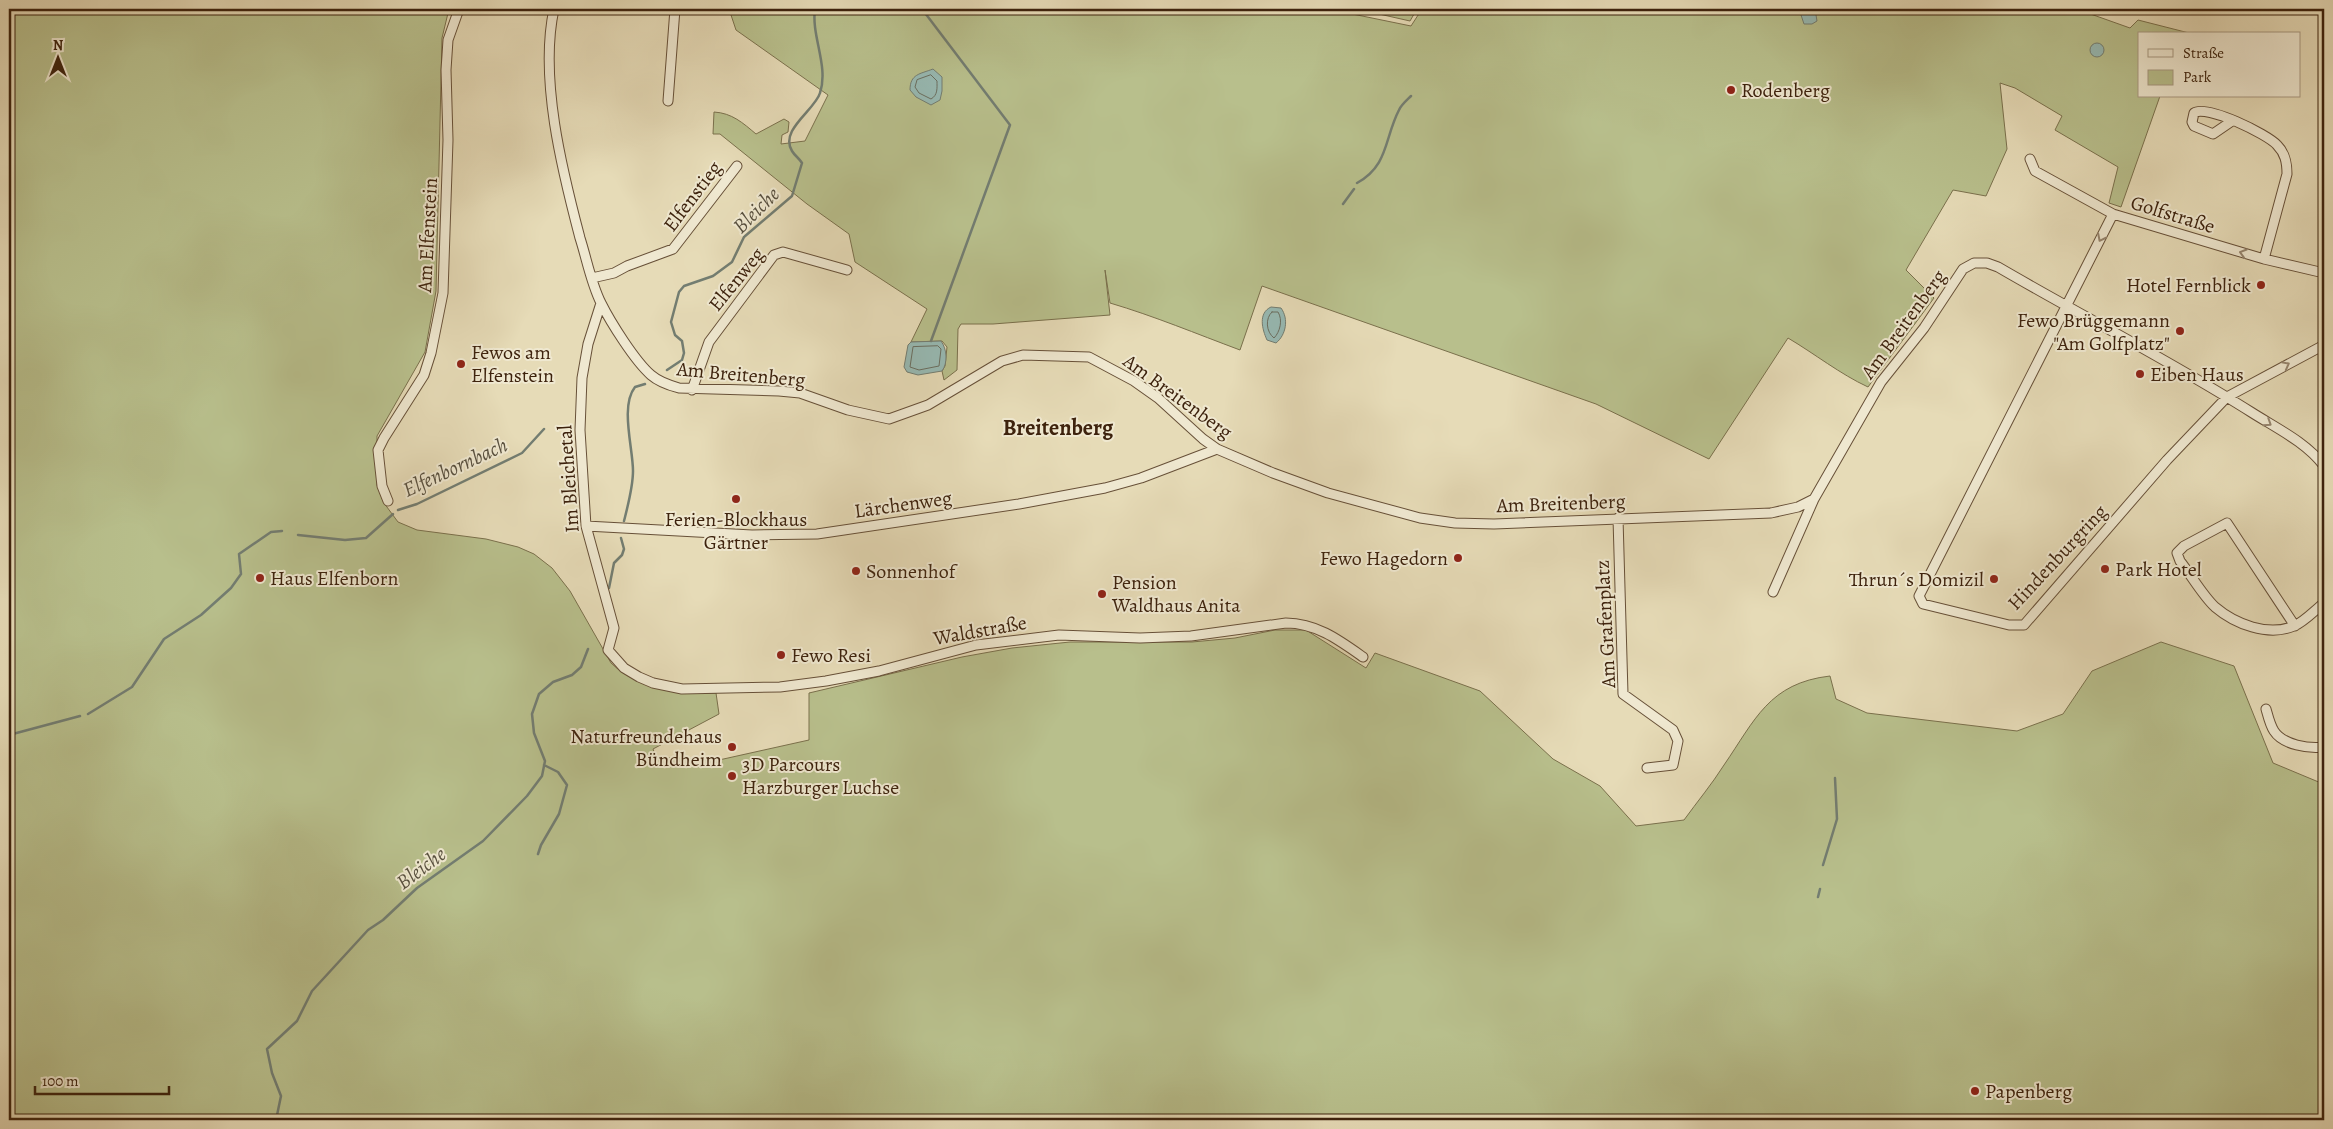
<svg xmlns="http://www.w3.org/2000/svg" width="2333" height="1129" viewBox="0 0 2333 1129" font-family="Alegreya,serif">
	<rect width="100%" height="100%" fill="#e6dbb7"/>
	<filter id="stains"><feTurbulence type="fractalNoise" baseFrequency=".004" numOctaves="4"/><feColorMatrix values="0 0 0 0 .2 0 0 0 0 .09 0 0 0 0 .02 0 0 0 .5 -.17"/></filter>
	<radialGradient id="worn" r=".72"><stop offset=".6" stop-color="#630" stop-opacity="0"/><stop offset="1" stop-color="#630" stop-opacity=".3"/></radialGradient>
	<path fill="#b8bf8c" stroke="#7a704c" d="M 9,9 L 449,9 L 442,38 L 436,291 L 425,352 L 377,436 L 377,485 L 384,503 L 398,522 L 417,530 L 486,539 L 518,547 L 534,554 L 552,568 L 570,591 L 611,663 C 639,690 679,694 716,693 L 719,714 L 653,749 L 656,757 L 719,760 L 809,740 L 809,693 L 962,657 L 1012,648 L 1070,642 L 1192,642 L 1235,638 L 1275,630 L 1306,630 L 1366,668 L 1375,653 L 1480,691 L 1553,759 L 1600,786 L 1636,826 L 1684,820 C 1697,802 1712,784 1724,765 C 1755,720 1769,683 1830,676 L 1836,699 L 1867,713 L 2017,731 L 2063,714 L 2092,671 L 2161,642 L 2234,666 L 2273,763 L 2321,783 L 2324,792 L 2324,1120 L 9,1120 Z
		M 729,9 L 1328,9 L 1411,26 L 1422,9 L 2086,9 L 2085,12 L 2130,28 L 2138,20 L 2193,34 L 2139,34 L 2139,96 L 2160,96 L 2121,207 L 2109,203 L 2118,167 L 2055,130 L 2062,116 L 2015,88 L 2000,83 L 2007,149 L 1986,196 L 1953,190 L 1906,270 L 1934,298 L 1868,387 C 1840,374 1815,354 1788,338 L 1709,459 L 1596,404 L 1262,286 L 1240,350 C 1197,334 1154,316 1110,303 L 1105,270 L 1110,315 L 993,324 L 961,324 L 958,329 L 957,370 L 944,380 L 942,371 L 945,366 L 947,347 L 942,341 L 911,342 L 927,309 L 855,262 L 849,234 L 807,204 L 720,134 L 713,134 L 714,112 C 732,113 743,123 756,134 L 784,119 L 789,122 L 788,132 L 782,135 L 781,144 L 805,141 L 828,95 L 736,30 Z
		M 1357,9 L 1417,9 L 1410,21 Z"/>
	<path fill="#97bab4" stroke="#737d71" d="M 1799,9 L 1815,9 L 1817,21 L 1812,24 L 1804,24 Z
		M2090 50a7 7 0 1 1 14 0a7 7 0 1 1-14 0Z
		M 933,69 L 942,77 L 942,91 L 940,100 L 931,105 L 916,97 L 910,90 C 910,74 920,74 933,69 Z
		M 1271,307 L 1281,308 C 1289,319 1286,335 1276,343 L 1267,340 C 1262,329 1258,313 1271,307 Z
		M 941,341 C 947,349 948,363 942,371 L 918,375 L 907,372 L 904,367 L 908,345 L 911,342 Z"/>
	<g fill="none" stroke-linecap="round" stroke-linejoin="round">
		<path stroke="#6a6e60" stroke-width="1" d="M 931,75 L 937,81 C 937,88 938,95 931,99 L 919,93 L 915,87 L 917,80 Z
			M 1272,312 L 1278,312 C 1283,320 1280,332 1274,338 C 1266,332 1265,318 1272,312 Z
			M 938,346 L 941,349 L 939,366 L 919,370 L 910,367 L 913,347 Z"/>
		<path stroke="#737d71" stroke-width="2.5" d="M 922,9 L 1010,125 L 931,341
			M 1357,183 C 1389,165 1384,139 1399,110 C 1401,105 1407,100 1411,96
			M 1343,204 L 1354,189
			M 667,370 L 682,360 L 684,353 L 682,341 L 675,335 L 671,322 L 679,292 L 684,286 L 713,276 L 732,262 L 744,237 L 792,196 L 802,163 C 799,158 795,156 792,151 C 779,130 815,110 820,93 C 829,66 811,36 815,9
			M 398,510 L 417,504 L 522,453 L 544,429
			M 624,521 C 628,505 633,487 633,471 C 633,448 620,406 635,387 L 645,384
			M 298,535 L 345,540 L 366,538 L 393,514
			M 609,588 L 614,563 L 622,555 L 624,549 L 621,538
			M 88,714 L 132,687 L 164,639 L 201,615 L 231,588 L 241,574 L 239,554 L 271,532 L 282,531
			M 9,735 L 80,716
			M 538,854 L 541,845 L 559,814 L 567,785 L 558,772 L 544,765
			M 1823,865 L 1837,819 L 1835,778
			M 1818,897 L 1820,889
			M 276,1120 L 281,1096 L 272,1073 L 267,1049 L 297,1021 L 312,991 L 368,930 L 383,920 L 417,888 L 483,841 L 527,796 L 542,776 L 545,761 L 534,733 L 532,714 L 539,694 L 553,682 L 572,675 L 581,667 L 588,649"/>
		<g stroke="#675038" stroke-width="11">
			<path id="minor" d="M 554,9 C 539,78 562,170 580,238 C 587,260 591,283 601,303 C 611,323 635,361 651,375 C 659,382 668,385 679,388 L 779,391 L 800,393 L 848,410 L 889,419 L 928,405 L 1002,361 L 1023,355 L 1089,357 L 1134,381 L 1158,398 L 1203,439 L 1217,449 L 1273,473 L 1328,493 L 1420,518 L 1455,523 L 1494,524 L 1771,513 L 1798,507 L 1814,499 L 1881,382 L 1924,328 L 1963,269 L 1974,263 L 1987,263 L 1998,267 C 2082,316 2169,360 2251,412 C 2276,428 2306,442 2324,466
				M 668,101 L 675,9
				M 2232,121 L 2213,134 L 2194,126 L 2192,122 L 2194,113 C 2206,104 2267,134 2277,145 C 2285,153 2287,162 2287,174 L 2264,259
				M 2030,159 L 2035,171 L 2113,214
				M 2324,273 L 2264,259 L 2113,214 L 1919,596 L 1923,604 L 2009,625 L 2024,625 L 2167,460 L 2227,397 L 2324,345
				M 592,278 L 614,273 L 627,266 L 673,249 L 737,166
				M 601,303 L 588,344 L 582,378 L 580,430 L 586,526 L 614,628 L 608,650 L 624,668 L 639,677 L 653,683 L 682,689 L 780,687 L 826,681 L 879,671 L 976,645 L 1059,635 L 1140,638 L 1191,636 L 1286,623 C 1316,623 1339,640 1363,657
				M 692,390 L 709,342 L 774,255 L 783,252 L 847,270
				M 388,501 L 382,486 L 378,450 L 384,438 L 424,375 L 431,353 L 443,293 L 448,140 L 446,70 L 448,40 L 459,9
				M 1618,518 L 1623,694 L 1673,730 L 1678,741 L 1673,765 L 1647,768
				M 586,526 L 752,535 L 817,534 L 1019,504 L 1105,488 L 1141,478 L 1217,449
				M 1773,592 L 1814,499
				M 2295,626 L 2227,523 L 2184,546 L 2177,553 L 2180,561 C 2191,575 2203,596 2215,607 C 2235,624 2268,637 2294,626 C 2304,622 2315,610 2324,603
				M 2266,709 C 2268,716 2270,725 2274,731 C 2283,745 2309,749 2324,747"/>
		</g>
		<use href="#minor" stroke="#efe8d0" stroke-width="9"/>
	</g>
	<defs><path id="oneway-chevron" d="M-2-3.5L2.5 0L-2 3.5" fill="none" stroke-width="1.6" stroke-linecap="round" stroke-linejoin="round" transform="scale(1.25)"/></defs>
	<g stroke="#96856e">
		<use href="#oneway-chevron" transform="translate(2101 238) rotate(117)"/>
		<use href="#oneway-chevron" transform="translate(2243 253) rotate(-163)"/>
		<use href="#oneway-chevron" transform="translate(2286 365) rotate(-28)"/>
		<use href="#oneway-chevron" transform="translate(2268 423) rotate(33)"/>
	</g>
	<g fill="#8f2418" stroke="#efe8d0" stroke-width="2">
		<circle cx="1731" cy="90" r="5"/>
		<circle cx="2261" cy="285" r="5"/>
		<circle cx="2180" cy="331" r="5"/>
		<circle cx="461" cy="364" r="5"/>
		<circle cx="2140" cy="374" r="5"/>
		<circle cx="736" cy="499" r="5"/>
		<circle cx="1458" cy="558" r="5"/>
		<circle cx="2105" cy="569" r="5"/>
		<circle cx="856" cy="571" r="5"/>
		<circle cx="260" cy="578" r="5"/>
		<circle cx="1994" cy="579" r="5"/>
		<circle cx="1102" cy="594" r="5"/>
		<circle cx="781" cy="655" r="5"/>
		<circle cx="732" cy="747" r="5"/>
		<circle cx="732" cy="776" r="5"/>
		<circle cx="1975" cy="1091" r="5"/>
	</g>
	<g text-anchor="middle" stroke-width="4" stroke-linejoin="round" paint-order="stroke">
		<g font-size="20" fill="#3d220d" stroke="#efe8d0" text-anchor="start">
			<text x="1741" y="97">Rodenberg</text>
			<text x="2251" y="292" text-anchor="end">Hotel Fernblick</text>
			<text x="2170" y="327" text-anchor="end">Fewo Brüggemann<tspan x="2170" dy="23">"Am Golfplatz"</tspan></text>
			<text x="471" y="359">Fewos am<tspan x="471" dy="23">Elfenstein</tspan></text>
			<text x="2150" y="381">Eiben Haus</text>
			<text x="736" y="526" text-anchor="middle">Ferien-Blockhaus<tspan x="736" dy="23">Gärtner</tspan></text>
			<text x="1448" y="565" text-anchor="end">Fewo Hagedorn</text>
			<text x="2115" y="576">Park Hotel</text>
			<text x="866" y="578">Sonnenhof</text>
			<text x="270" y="585">Haus Elfenborn</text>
			<text x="1984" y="586" text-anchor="end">Thrun´s Domizil</text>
			<text x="1112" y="589">Pension<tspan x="1112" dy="23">Waldhaus Anita</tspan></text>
			<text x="791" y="662">Fewo Resi</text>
			<text x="722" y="743" text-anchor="end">Naturfreundehaus<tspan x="722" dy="23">Bündheim</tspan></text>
			<text x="742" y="771">3D Parcours<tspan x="742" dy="23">Harzburger Luchse</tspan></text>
			<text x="1985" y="1098">Papenberg</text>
		</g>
		<g font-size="20" fill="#3d220d" stroke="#efe8d0">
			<text transform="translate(692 196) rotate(-53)" y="7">Elfenstieg</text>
			<text transform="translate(2173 214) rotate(17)" y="7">Golfstraße</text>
			<text transform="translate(427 235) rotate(-87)" y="7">Am Elfenstein</text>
			<text transform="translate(736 279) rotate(-51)" y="7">Elfenweg</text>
			<text transform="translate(1903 324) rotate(-54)" y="7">Am Breitenberg</text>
			<text transform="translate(741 374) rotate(5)" y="7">Am Breitenberg</text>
			<text transform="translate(1178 396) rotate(36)" y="7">Am Breitenberg</text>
			<text transform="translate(568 479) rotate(-94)" y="7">Im Bleichetal</text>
			<text transform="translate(1561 503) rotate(-2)" y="7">Am Breitenberg</text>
			<text transform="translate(903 504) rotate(-8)" y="7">Lärchenweg</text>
			<text transform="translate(2057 557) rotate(-47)" y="7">Hindenburgring</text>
			<text transform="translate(1605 624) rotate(-93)" y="7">Am Grafenplatz</text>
			<text transform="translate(980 630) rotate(-10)" y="7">Waldstraße</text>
		</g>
		<g font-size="21" font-style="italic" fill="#58503f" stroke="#efe8d0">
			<text transform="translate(756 210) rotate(-45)" y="7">Bleiche</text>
			<text transform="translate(455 467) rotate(-25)" y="7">Elfenbornbach</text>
			<text transform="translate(421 868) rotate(-37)" y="7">Bleiche</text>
		</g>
		<g font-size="22" font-weight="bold" fill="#3d220d" stroke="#efe8d0">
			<text x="1058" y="435">Breitenberg</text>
		</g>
	</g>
	<rect width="2333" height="1129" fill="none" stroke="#e6dbb7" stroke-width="30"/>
	<rect x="10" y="10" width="2313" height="1109" fill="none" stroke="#3d220d" stroke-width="2.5"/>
	<rect x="15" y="15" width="2303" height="1099" fill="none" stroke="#3d220d"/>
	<rect x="2138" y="32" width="162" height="65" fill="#efe8d0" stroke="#a89982"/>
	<rect x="2148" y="49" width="25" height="8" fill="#efe8d0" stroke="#a89982"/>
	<text x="2183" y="58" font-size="15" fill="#3d220d">Straße</text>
	<rect x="2148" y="70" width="25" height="15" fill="#b8bf8c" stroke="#a89982"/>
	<text x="2183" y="82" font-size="15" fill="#3d220d">Park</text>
	<g transform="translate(58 58)" stroke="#efe8d0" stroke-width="4" paint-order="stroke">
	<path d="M0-4L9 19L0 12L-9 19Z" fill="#3d220d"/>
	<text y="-8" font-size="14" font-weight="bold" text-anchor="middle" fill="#3d220d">N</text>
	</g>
	<path d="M35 1086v8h134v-8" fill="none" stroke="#3d220d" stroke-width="2.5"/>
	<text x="42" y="1086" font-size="15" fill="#3d220d" stroke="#efe8d0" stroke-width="4" paint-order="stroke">100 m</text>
	<rect width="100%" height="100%" filter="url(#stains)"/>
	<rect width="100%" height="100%" fill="url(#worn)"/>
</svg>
